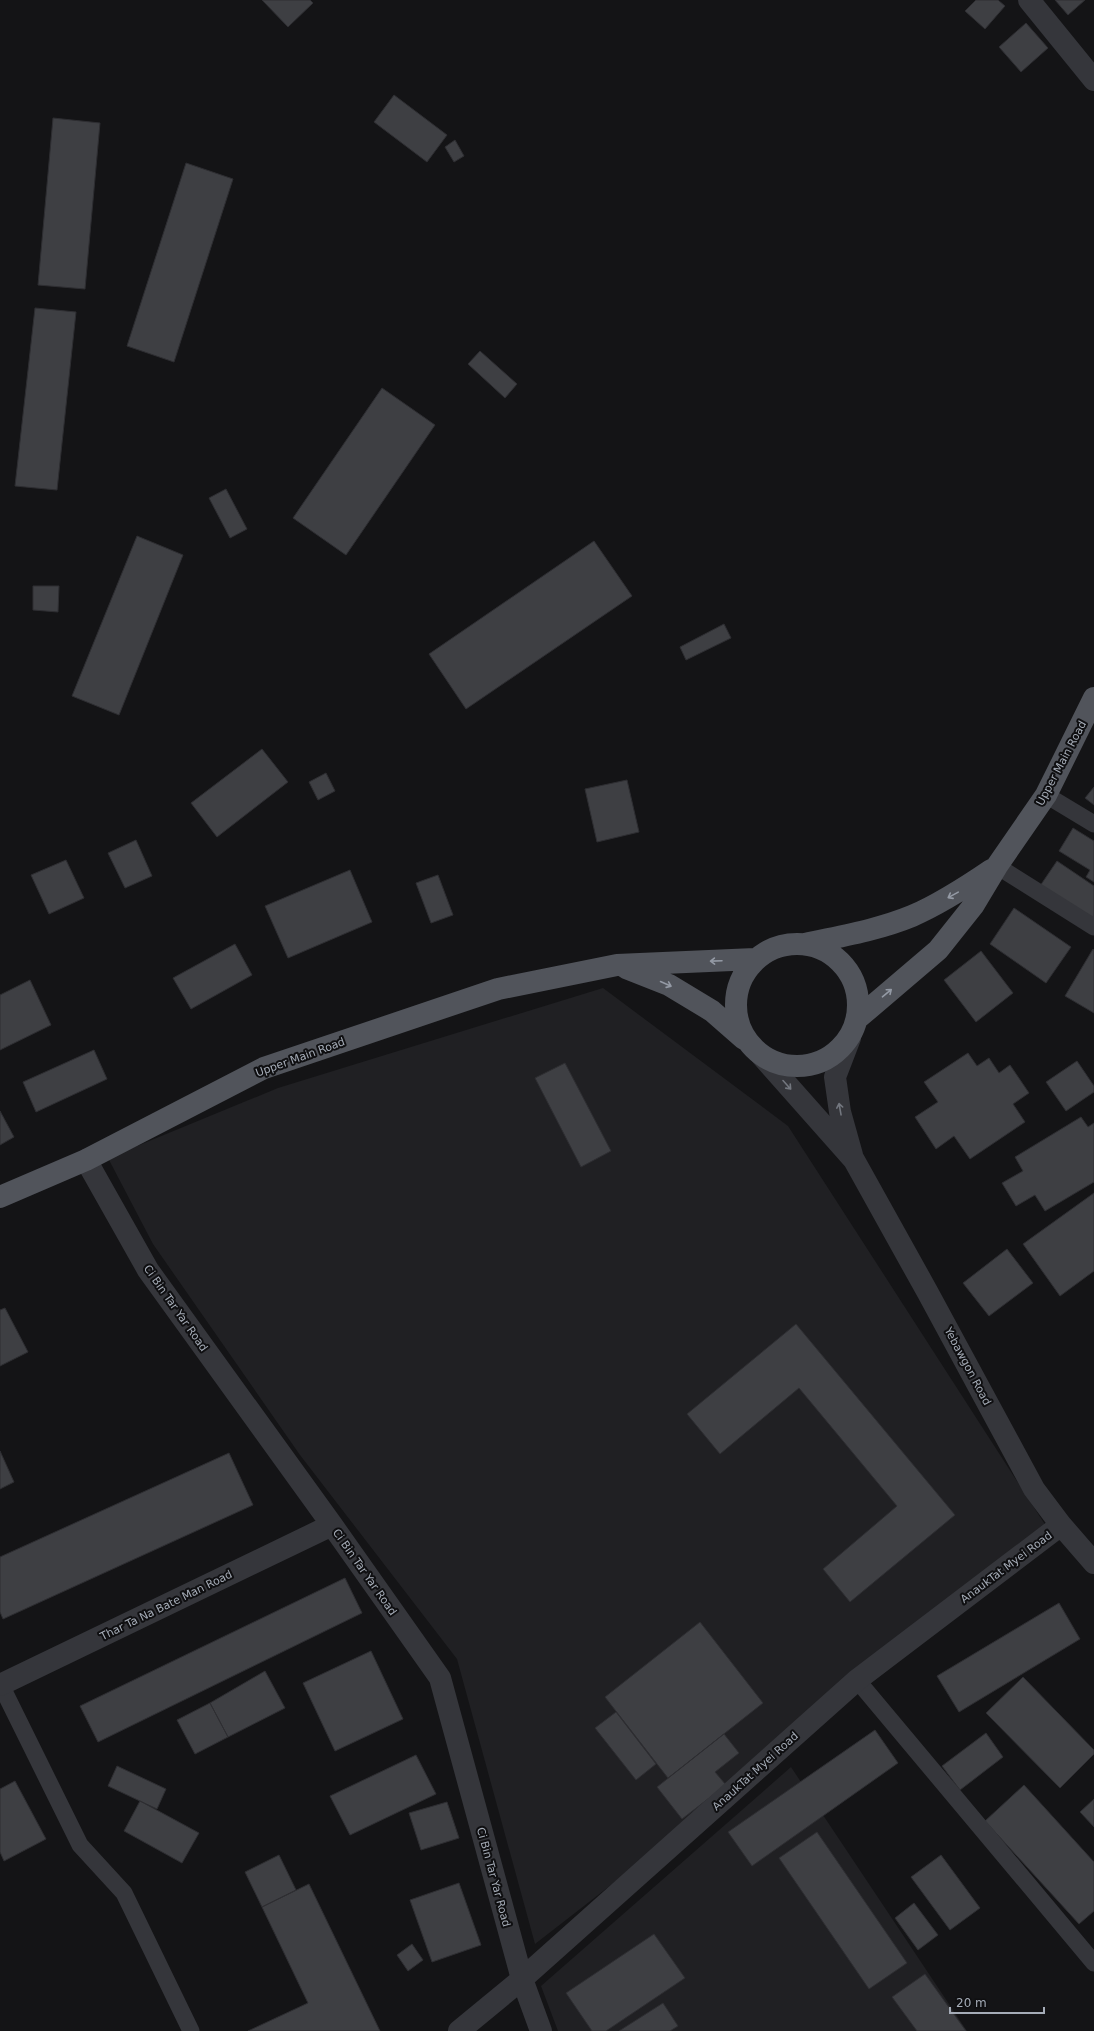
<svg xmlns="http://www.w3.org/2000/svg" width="1094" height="2031" viewBox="0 0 1094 2031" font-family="'DejaVu Sans',sans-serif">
	<rect width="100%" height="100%" fill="#141416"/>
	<path fill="#202023" d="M 603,988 L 788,1126 L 1055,1540 L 535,1944 L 457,1659 L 300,1455 L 153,1244 L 108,1158 L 278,1088 Z
		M 791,1767 L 967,2031 L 558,2031 L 541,1986 Z"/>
	<path fill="#3e3f43" stroke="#2e2e32" d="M 262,0 L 310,0 L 313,3 L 288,27 Z
		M 976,0 L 998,0 L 1005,6 L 985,29 L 965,11 Z
		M 1055,0 L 1085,0 L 1068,15 Z
		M 1026,23 L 1048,48 L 1021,72 L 999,47 Z
		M 394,95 L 447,135 L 427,162 L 374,122 Z
		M 53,118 L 100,123 L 85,289 L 38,285 Z
		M 455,140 L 464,156 L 454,162 L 445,147 Z
		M 186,163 L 233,179 L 174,362 L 127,346 Z
		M 35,308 L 76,312 L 57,490 L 15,486 Z
		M 480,351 L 517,384 L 505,398 L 468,364 Z
		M 382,388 L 435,425 L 346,555 L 293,518 Z
		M 226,489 L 247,529 L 230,538 L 209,498 Z
		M 137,536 L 183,555 L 119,715 L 72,696 Z
		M 594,541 L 632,596 L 466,709 L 429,654 Z
		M 33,586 L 59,586 L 58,612 L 33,610 Z
		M 724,624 L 731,638 L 686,660 L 680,647 Z
		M 262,749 L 288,782 L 217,837 L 191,803 Z
		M 326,773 L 335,791 L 318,800 L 309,782 Z
		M 627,780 L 639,832 L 597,842 L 585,789 Z
		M 1094,787 L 1094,805 L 1085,798 Z
		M 1073,828 L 1094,841 L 1094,882 L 1086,877 L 1090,870 L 1059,851 Z
		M 136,840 L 152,876 L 125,888 L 108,853 Z
		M 66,860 L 84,898 L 49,914 L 31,875 Z
		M 1057,861 L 1094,886 L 1094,922 L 1040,886 Z
		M 350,870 L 372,922 L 288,958 L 265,906 Z
		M 438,875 L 453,915 L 431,923 L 416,883 Z
		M 1014,908 L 1071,947 L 1046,983 L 990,944 Z
		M 235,944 L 252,975 L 191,1009 L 173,978 Z
		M 1093,949 L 1094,950 L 1094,1013 L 1065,996 Z
		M 981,951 L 1013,993 L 976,1022 L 944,980 Z
		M 30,980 L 51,1025 L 0,1050 L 0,995 Z
		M 94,1050 L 107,1079 L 36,1112 L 23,1082 Z
		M 968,1053 L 977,1066 L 989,1058 L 999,1073 L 1010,1065 L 1029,1093 L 1013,1104 L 1025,1122 L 970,1159 L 954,1136 L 936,1149 L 915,1117 L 938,1102 L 924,1082 Z
		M 1077,1061 L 1094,1086 L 1094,1092 L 1066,1111 L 1046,1082 Z
		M 565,1063 L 611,1151 L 581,1167 L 535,1078 Z
		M 0,1111 L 14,1137 L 0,1145 Z
		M 1081,1117 L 1088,1127 L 1094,1123 L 1094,1182 L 1045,1211 L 1035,1195 L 1016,1206 L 1002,1183 L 1023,1171 L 1015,1157 Z
		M 1094,1193 L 1094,1271 L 1060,1296 L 1023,1244 Z
		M 1007,1249 L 1033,1283 L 989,1316 L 963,1283 Z
		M 5,1308 L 28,1352 L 0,1366 L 0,1310 Z
		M 796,1324 L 955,1515 L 850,1602 L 823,1569 L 897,1506 L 799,1388 L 720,1454 L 687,1414 Z
		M 0,1451 L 14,1482 L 0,1489 Z
		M 229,1453 L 253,1505 L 3,1619 L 0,1612 L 0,1557 Z
		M 345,1578 L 362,1613 L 98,1742 L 80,1706 Z
		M 1059,1603 L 1080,1639 L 959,1712 L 937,1676 Z
		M 700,1622 L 763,1703 L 668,1778 L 605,1697 Z
		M 371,1651 L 403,1719 L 335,1751 L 303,1683 Z
		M 265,1671 L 285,1708 L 228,1737 L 210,1703 Z
		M 1023,1677 L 1094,1750 L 1094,1754 L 1060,1788 L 986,1713 Z
		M 210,1703 L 228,1737 L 195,1754 L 177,1720 Z
		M 616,1712 L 656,1764 L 636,1780 L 595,1728 Z
		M 875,1730 L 898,1763 L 752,1866 L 728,1832 Z
		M 986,1733 L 1003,1757 L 960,1790 L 942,1766 Z
		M 724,1734 L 739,1753 L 715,1772 L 726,1785 L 682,1819 L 657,1787 Z
		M 416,1755 L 436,1794 L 350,1835 L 330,1796 Z
		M 117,1766 L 166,1789 L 157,1809 L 108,1786 Z
		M 15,1781 L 46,1839 L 4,1861 L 0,1852 L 0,1789 Z
		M 1024,1785 L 1094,1862 L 1094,1911 L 1079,1924 L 985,1821 Z
		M 1094,1799 L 1094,1827 L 1080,1812 Z
		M 140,1801 L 199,1833 L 182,1863 L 124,1831 Z
		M 447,1802 L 459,1838 L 421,1850 L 409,1813 Z
		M 817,1832 L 907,1963 L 869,1989 L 779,1858 Z
		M 279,1855 L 296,1890 L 262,1907 L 245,1872 Z
		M 941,1855 L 980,1908 L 950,1930 L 911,1877 Z
		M 459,1883 L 481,1945 L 432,1962 L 410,1900 Z
		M 309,1884 L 380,2031 L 248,2031 L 308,2003 L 262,1907 Z
		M 914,1903 L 938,1935 L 918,1950 L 895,1918 Z
		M 654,1934 L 685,1978 L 606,2031 L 592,2031 L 566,1993 Z
		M 412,1944 L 423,1960 L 408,1971 L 397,1955 Z
		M 925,1974 L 966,2031 L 917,2031 L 892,1997 Z
		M 663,2003 L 678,2026 L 670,2031 L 619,2031 Z"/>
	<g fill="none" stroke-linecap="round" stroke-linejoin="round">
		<path stroke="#35363b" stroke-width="17" d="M 1046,795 L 1094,824
			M 997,866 L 1094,927
			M 857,1680 L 1094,1963
			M 1,1685 L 80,1845 L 124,1893 L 191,2031"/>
		<path stroke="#35363b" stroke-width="22" d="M 1029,0 L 1094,80
			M 850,1038 L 835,1077 L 840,1112 L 852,1155
			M 761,1055 L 854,1160 L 928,1293 L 1034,1489 L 1061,1525 L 1094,1563
			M 86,1160 L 148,1270 L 332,1525 L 440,1678 L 522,1979 L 541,2031
			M 0,1685 L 332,1525
			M 459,2031 L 522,1979 L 857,1680 L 1061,1525"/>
		<path stroke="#51545b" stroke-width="22" d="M736 1005a61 61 0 1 1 122 0a61 61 0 1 1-122 0Z
			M 805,944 C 841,936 878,930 912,916 C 940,904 966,887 991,870
			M 626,968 L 669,985 L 712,1011 L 744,1039
			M 857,1019 L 938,950 L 973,906 L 997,866 L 1046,795 L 1094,698
			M 0,1197 L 86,1160 L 264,1068 L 498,989 L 617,965 L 755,959"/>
	</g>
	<defs><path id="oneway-shaft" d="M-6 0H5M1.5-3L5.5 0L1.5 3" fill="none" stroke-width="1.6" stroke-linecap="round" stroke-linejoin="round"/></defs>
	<g stroke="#949aa5">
		<use href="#oneway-shaft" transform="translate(953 895) rotate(151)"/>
		<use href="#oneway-shaft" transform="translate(716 961) rotate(178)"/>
		<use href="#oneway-shaft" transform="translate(666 984) rotate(24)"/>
		<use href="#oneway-shaft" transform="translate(887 993) rotate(-40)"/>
	</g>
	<g stroke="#73777f">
		<use href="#oneway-shaft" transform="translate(787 1085) rotate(48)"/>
		<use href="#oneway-shaft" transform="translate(840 1109) rotate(-100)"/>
	</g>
	<g text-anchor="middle" stroke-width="4" stroke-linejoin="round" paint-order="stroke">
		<g font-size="11" fill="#a5acb7" stroke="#0f0f11">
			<text transform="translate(1061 763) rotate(-62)" y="4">Upper Main Road</text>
			<text transform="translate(300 1057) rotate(-20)" y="4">Upper Main Road</text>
			<text transform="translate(176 1308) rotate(55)" y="4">Ci Bin Tar Yar Road</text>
			<text transform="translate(968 1366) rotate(62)" y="4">Yebawgon Road</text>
			<text transform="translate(1006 1567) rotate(-37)" y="4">AnaukTat Myei Road</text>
			<text transform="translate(365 1572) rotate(55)" y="4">Ci Bin Tar Yar Road</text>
			<text transform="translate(166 1605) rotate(-26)" y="4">Thar Ta Na Bate Man Road</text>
			<text transform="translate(755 1771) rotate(-42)" y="4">AnaukTat Myei Road</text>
			<text transform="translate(494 1877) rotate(75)" y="4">Ci Bin Tar Yar Road</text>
		</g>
	</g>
	<path d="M950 2007v6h94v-6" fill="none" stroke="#a5acb7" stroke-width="2"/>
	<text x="956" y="2007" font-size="12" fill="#a5acb7" stroke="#0f0f11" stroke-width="3" paint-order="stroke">20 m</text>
</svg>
